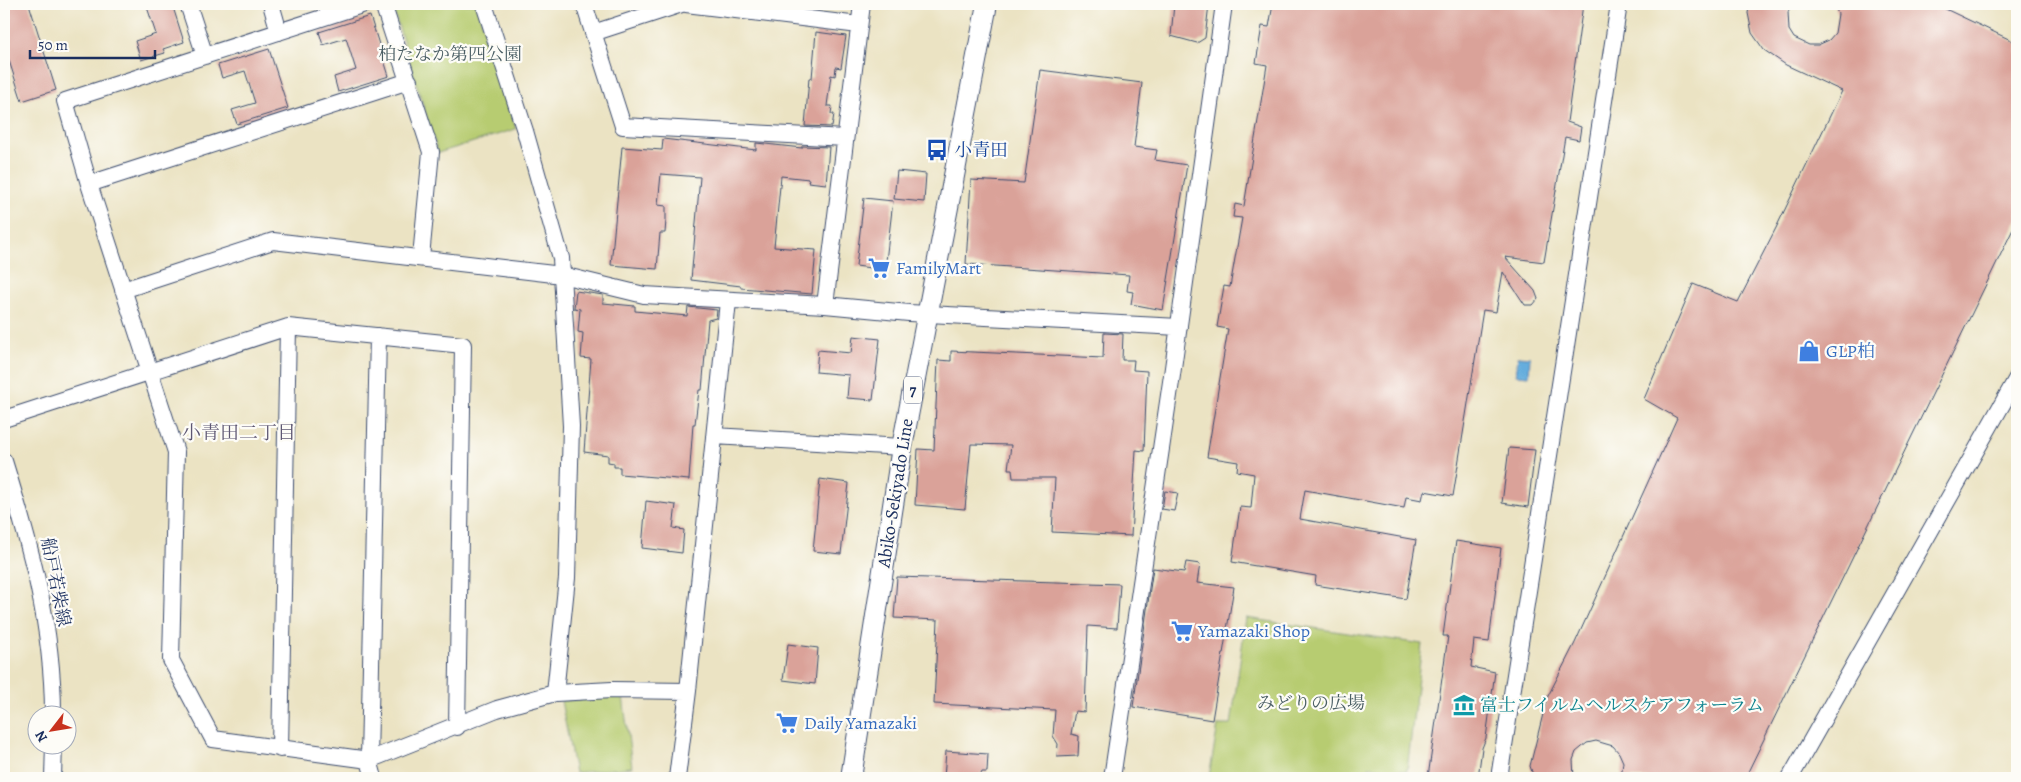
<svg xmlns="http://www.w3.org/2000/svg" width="2021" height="782" viewBox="0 0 2021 782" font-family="Alegreya,'Noto Serif JP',serif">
	<rect width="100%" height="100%" fill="#fdfcf7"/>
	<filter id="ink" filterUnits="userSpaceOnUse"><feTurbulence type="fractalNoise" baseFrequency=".02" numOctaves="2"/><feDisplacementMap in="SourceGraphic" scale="10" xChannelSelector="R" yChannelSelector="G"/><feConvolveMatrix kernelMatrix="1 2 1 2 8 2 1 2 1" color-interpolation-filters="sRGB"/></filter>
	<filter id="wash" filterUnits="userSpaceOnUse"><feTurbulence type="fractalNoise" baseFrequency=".0096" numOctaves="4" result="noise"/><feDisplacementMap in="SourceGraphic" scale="20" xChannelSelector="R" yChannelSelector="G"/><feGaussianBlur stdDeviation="1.12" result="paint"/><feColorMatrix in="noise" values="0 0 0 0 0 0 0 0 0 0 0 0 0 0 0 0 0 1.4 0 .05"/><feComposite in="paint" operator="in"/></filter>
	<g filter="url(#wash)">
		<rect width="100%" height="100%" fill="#ebe3c3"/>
		<path fill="#b7cc71" stroke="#697e68" d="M 398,4 L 476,4 L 516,129 L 438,153 L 394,12 Z
			M 1246,618 L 1422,644 L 1407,771 L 1369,767 L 1368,778 L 1209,777 L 1218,725 L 1231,725 Z
			M 623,696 L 632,767 L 575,773 L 561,701 Z"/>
		<path fill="#65addd" stroke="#406e9e" d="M 1518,356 L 1530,357 L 1529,376 L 1516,375 Z"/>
		<g id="blocks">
			<path fill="#daa299" d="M 4,4 L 29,4 L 56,90 L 22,101 L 4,45 Z
				M 146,4 L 172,4 L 184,42 L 163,49 L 165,53 L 141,60 L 135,41 L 156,34 Z
				M 1174,4 L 1209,4 L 1205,38 L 1197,43 L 1171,36 Z
				M 1273,4 L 1583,4 L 1567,122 L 1581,127 L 1579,140 L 1565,137 L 1544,262 L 1505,257 L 1535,291 L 1538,299 L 1533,305 L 1525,305 L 1503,272 L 1496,312 L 1483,310 L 1453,496 L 1424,491 L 1422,500 L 1406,497 L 1404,508 L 1305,490 L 1300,519 L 1416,540 L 1406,599 L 1315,585 L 1316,576 L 1232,562 L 1240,507 L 1251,508 L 1254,474 L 1237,471 L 1238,462 L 1207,457 L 1228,329 L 1217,327 L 1224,286 L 1230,287 L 1242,218 L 1233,217 L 1235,204 L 1244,206 L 1267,65 L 1256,63 L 1262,26 L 1269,27 Z
				M 1750,4 L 1792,4 L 1788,12 L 1789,30 L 1794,38 L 1809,45 L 1818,45 L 1829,40 L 1835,33 L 1838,14 L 1834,4 L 1935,4 L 2017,43 L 2017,221 L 1745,778 L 1670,778 L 1662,776 L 1660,778 L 1621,778 L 1623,762 L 1619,753 L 1613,746 L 1596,741 L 1587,743 L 1576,752 L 1573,760 L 1574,778 L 1534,778 L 1530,766 L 1547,698 L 1575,643 L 1677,418 L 1644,399 L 1693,284 L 1738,302 L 1776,228 L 1842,91 L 1786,65 L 1764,50 L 1752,33 L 1748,13 Z
				M 370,16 L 389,76 L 338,92 L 334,77 L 356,70 L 346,38 L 323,45 L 319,32 Z
				M 816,32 L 846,36 L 841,68 L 836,67 L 835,76 L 831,75 L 827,106 L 832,106 L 831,114 L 834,114 L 832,127 L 805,126 L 809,78 L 812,78 Z
				M 269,49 L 288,108 L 237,124 L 232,110 L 255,103 L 245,71 L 222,78 L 218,65 Z
				M 1040,70 L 1142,83 L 1134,147 L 1157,150 L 1155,160 L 1187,165 L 1163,310 L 1131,304 L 1133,292 L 1127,291 L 1129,275 L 966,264 L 971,180 L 1024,183 Z
				M 663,139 L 756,150 L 756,143 L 802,148 L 802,146 L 829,147 L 826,184 L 808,182 L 809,179 L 781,176 L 774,247 L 816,250 L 812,294 L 741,288 L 741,286 L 691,280 L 700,177 L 661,174 L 658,205 L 666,206 L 666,220 L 665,233 L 660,233 L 657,269 L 611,265 L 622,147 L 662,150 Z
				M 897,171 L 926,174 L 924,202 L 894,199 Z
				M 864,198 L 893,201 L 885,270 L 856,266 Z
				M 576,291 L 603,295 L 603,303 L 635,306 L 635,311 L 687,316 L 688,307 L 717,310 L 716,318 L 708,320 L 702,390 L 699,390 L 695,424 L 693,424 L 689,480 L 620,474 L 620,467 L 614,467 L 614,463 L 608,462 L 608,455 L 584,452 L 591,359 L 581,358 L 583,333 L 578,332 L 580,309 L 574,308 Z
				M 1104,333 L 1123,334 L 1122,360 L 1134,360 L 1133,370 L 1147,371 L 1144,451 L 1136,450 L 1131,536 L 1052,532 L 1055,478 L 1013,478 L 1012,469 L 1008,469 L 1011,445 L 971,444 L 965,509 L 915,505 L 918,449 L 934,450 L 938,360 L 951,361 L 951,351 L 1103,358 Z
				M 853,336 L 880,339 L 873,400 L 847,398 L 849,375 L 816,372 L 818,350 L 851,353 Z
				M 1509,448 L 1535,450 L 1528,507 L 1502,503 Z
				M 820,479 L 849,483 L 841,554 L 813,551 Z
				M 1165,491 L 1178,493 L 1174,511 L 1162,509 Z
				M 646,501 L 676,505 L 673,528 L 684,530 L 682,553 L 642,548 Z
				M 1456,541 L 1501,548 L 1489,642 L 1474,640 L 1471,667 L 1495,672 L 1486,738 L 1482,748 L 1478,778 L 1428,777 L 1448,636 L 1443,636 Z
				M 1186,562 L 1200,564 L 1197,583 L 1234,587 L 1212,720 L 1133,707 L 1153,568 L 1184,572 Z
				M 897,577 L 1120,584 L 1117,628 L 1088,626 L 1085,712 L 1075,711 L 1071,734 L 1079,736 L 1078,756 L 1057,757 L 1058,744 L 1053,736 L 1055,710 L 934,704 L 938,620 L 894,618 Z
				M 788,644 L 818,648 L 815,684 L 783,680 Z
				M 946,751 L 988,754 L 987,772 L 982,772 L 979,778 L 944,778 Z"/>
		</g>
	</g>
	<g filter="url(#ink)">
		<use href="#blocks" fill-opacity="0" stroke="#3a4a6d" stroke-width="1"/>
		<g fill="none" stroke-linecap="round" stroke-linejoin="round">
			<g stroke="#3a4a6d" stroke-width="18">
				<path id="minor" d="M 188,4 L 205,56
					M 271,4 L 279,32
					M 365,4 L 65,101 L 89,184 L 176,452 L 171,660 L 213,739 L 369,760 L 497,709 L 555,693 L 612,690 L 688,691
					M 383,4 L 431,152 L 421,257
					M 484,4 L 525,131 L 561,258 L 571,426 L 567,578 L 555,693
					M 584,4 L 623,126 L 845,138
					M 686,4 L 859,25
					M 593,33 L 682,4
					M 89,184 L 409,81
					M 123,290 L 273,241 L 562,275 L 644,295 L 825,305 L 909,313 L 1179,327
					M 825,305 L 862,4
					M 4,419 L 288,327 L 463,345 L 457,727
					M 714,436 L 902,447
					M 4,461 C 30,545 53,625 53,714
					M 280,749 L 288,327
					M 53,778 L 54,744
					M 374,778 L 369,760 L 378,336
					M 677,778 L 688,691 L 728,301
					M 1112,778 L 1172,375 L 1224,4
					M 1499,778 L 1619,4
					M 1790,778 L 2017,378"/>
			</g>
			<g stroke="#3a4a6d" stroke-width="22">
				<path id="major" d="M 851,778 L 902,447 L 987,4"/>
			</g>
			<use href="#minor" stroke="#fff" stroke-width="16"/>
			<use href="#major" stroke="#fff" stroke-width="20"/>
		</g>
	</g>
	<defs>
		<g id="bus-bare" transform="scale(1.725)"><path d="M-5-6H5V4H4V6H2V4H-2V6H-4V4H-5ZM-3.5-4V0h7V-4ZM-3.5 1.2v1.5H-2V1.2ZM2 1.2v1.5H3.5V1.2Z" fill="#1a4fb4" stroke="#fdfcf7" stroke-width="2.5" paint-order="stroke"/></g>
		<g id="supermarket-bare" transform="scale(1.725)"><path d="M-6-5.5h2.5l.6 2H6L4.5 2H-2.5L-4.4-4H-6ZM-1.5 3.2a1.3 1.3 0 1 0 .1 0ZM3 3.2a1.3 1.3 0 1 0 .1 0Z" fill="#3f7fe0" stroke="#fdfcf7" stroke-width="2.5" paint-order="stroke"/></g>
		<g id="shop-bare" transform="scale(1.725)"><path d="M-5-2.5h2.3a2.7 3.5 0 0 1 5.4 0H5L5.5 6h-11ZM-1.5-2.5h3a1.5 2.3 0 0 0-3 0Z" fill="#3f7fe0" stroke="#fdfcf7" stroke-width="2.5" paint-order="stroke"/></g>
		<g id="museum-bare" transform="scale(1.725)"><path d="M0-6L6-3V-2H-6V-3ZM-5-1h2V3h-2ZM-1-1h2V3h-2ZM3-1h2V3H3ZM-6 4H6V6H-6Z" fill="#0f9aa8" stroke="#fdfcf7" stroke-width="2.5" paint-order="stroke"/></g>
	</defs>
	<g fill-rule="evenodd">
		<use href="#bus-bare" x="937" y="150"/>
		<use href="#supermarket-bare" x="879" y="268"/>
		<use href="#shop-bare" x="1809" y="351"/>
		<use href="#supermarket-bare" x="1182" y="631"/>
		<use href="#museum-bare" x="1464" y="705"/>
		<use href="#supermarket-bare" x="787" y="723"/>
	</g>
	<g text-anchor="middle" stroke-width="4.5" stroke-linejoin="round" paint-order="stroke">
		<rect fill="#fdfcf7" stroke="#5f6c8c" stroke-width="1" x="904" y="376.5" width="18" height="27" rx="4"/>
		<g font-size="16" font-weight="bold" fill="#1b2f5e">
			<text x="913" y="396">7</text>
		</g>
		<g font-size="18" fill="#4a5e64" stroke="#fdfcf7">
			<text x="450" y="60">柏たなか第四公園</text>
			<text x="1311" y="709">みどりの広場</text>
		</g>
		<g font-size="18" fill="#164399" stroke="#fdfcf7" text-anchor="start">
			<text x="954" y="156">小青田</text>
		</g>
		<g font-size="18" fill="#366cbe" stroke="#fdfcf7" text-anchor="start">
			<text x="896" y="274">FamilyMart</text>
			<text x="1826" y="357">GLP柏</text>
			<text x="1198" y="637">Yamazaki Shop</text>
			<text x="804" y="729">Daily Yamazaki</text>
		</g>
		<g font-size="18" fill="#1b2f5e" stroke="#fdfcf7">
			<text transform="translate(895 493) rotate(-81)" y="6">Abiko-Sekiyado Line</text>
			<text transform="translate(56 582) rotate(79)" y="6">船戸若柴線</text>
		</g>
		<g font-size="18" fill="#0d838f" stroke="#fdfcf7" text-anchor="start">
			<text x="1480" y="711">富士フイルムヘルスケアフォーラム</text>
		</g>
		<g font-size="19" fill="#5e5773" stroke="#fdfcf7">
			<text x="239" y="439">小青田二丁目</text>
		</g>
	</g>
	<rect width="2021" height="782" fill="none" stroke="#fdfcf7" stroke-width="20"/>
	<g transform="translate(52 730) rotate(239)"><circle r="24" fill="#fdfcf7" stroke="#a3aaba"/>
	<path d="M0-4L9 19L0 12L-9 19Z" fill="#c8321e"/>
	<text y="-8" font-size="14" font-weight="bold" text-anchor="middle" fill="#1b2f5e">N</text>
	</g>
	<path d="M30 50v8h125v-8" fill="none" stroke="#1b2f5e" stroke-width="2.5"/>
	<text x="38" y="50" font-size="15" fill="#1b2f5e" stroke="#fdfcf7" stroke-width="4" paint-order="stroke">50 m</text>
</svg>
